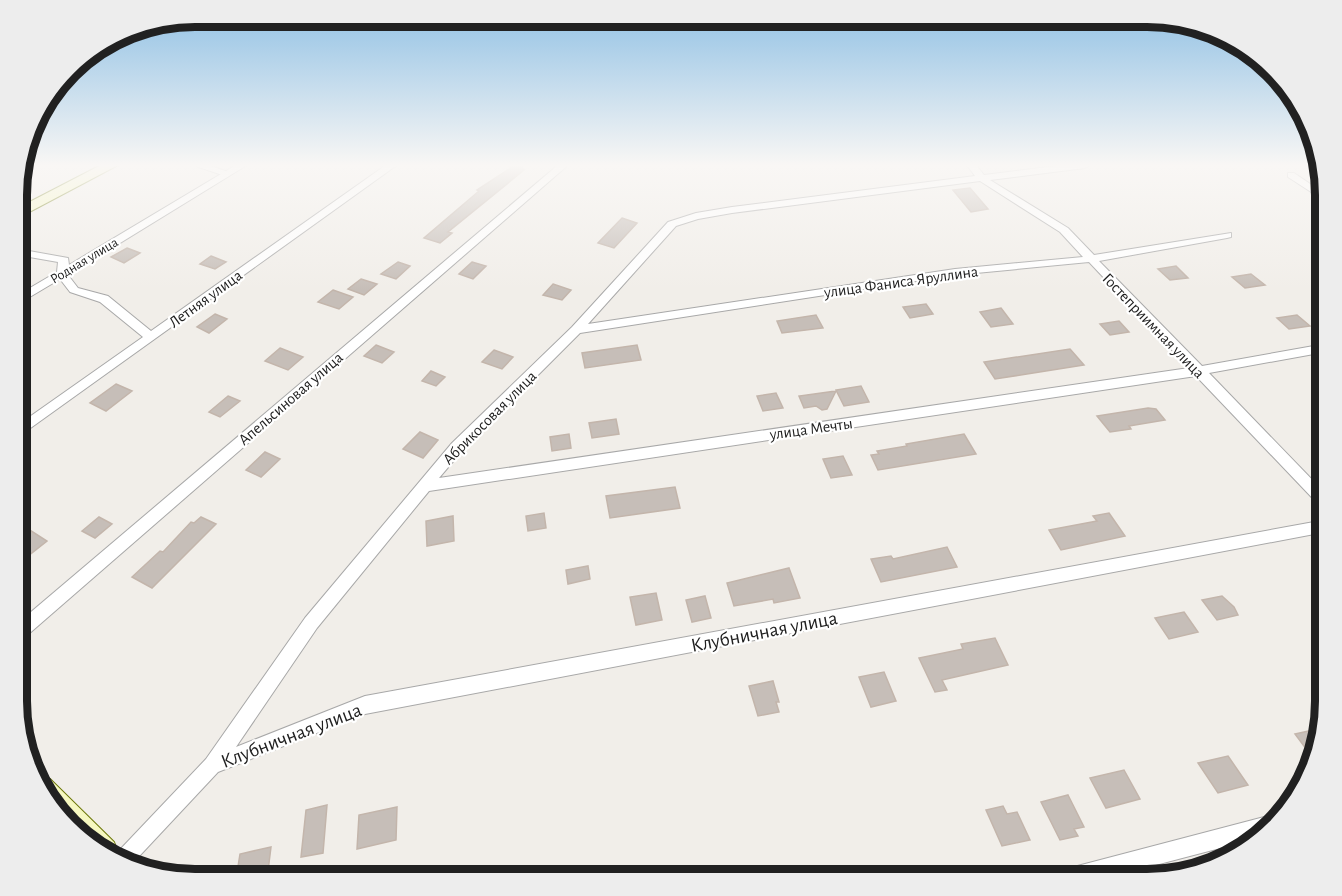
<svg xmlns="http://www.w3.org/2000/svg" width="1342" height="896" viewBox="0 0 1342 896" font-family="'Alegreya Sans',sans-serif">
	<rect width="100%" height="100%" fill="#f1eee9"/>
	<path fill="#c6beb8" stroke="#c3b5ab" stroke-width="1.5" d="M 515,165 L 520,165 L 524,170 L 448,232 L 452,233 L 440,243 L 424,238 L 479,191 L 477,190 Z
		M 970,188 L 988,209 L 971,212 L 953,190 Z
		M 622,218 L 637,223 L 614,248 L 598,243 Z
		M 127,248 L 140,253 L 124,263 L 111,257 Z
		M 211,256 L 226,262 L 215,269 L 200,264 Z
		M 398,262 L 410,266 L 396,279 L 381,274 Z
		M 472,262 L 486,266 L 473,279 L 459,274 Z
		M 1176,266 L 1188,278 L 1170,280 L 1158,269 Z
		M 1251,274 L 1265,285 L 1245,288 L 1232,277 Z
		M 361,279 L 377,284 L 364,295 L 348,289 Z
		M 553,284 L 571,290 L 562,300 L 543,295 Z
		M 333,290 L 353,297 L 339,309 L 318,302 Z
		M 926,304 L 933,314 L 910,318 L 903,307 Z
		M 1001,308 L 1013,324 L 991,327 L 980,312 Z
		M 215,314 L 227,319 L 209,333 L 197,327 Z
		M 816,315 L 823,328 L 782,333 L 777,321 Z
		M 1297,315 L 1310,326 L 1289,329 L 1277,318 Z
		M 1119,321 L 1129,332 L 1110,335 L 1100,324 Z
		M 376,345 L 394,352 L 382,363 L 364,356 Z
		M 637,345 L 641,360 L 585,368 L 582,353 Z
		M 280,348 L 303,357 L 288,370 L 265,361 Z
		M 1070,349 L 1084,365 L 995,379 L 984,362 Z
		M 494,350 L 513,357 L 502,369 L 482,362 Z
		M 431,371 L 445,377 L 436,386 L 422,381 Z
		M 116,384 L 132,391 L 106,411 L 90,403 Z
		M 861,386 L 869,402 L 844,406 L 836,390 Z
		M 836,391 L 827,409 L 822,410 L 816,406 L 804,408 L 799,396 Z
		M 776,393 L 783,408 L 763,411 L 757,396 Z
		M 228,396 L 240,401 L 220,417 L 209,412 Z
		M 1148,408 L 1156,409 L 1165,420 L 1129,426 L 1131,429 L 1110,432 L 1097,416 Z
		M 616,419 L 619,434 L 592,438 L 589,423 Z
		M 420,432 L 438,440 L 423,458 L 403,449 Z
		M 569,434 L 571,448 L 552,451 L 550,437 Z
		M 964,434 L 976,454 L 878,470 L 871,455 L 879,454 L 877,451 L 907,446 L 906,444 Z
		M 265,452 L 280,459 L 261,477 L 246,470 Z
		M 843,456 L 852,475 L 831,478 L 823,459 Z
		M 675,487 L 680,508 L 610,518 L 606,496 Z
		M 544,513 L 546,528 L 528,531 L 526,516 Z
		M 1109,513 L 1125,536 L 1061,550 L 1049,530 L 1097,521 L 1093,516 Z
		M 453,516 L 454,541 L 427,546 L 426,521 Z
		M 99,517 L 112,524 L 95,538 L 82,531 Z
		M 201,517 L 216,524 L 152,588 L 132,577 L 160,551 L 163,552 L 191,522 L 194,523 Z
		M 25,527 L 47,541 L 18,564 L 18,532 Z
		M 947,547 L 957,567 L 881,582 L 871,559 L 891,556 L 893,559 Z
		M 588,566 L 590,579 L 568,584 L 566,570 Z
		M 789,568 L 800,598 L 774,603 L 773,599 L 734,606 L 727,583 Z
		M 656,593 L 662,620 L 636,625 L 630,597 Z
		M 705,596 L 711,618 L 692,622 L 686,600 Z
		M 1222,596 L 1234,607 L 1238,615 L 1217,620 L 1202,600 Z
		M 1184,612 L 1198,632 L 1169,639 L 1155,618 Z
		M 995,638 L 1008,665 L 942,680 L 947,690 L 935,692 L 919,658 L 963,649 L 961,644 Z
		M 884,672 L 896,701 L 871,707 L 859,677 Z
		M 773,681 L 779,702 L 776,702 L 779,712 L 758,716 L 749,686 Z
		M 1322,728 L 1316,758 L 1315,761 L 1295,734 Z
		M 1228,756 L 1248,785 L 1218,793 L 1198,763 Z
		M 1124,770 L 1140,799 L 1106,808 L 1090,778 Z
		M 1068,795 L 1084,827 L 1074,829 L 1078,836 L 1060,840 L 1041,802 Z
		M 327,805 L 323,853 L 301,857 L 306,810 Z
		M 1003,806 L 1007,814 L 1017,812 L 1030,840 L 1002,846 L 986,810 Z
		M 397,807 L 396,840 L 357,849 L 359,815 Z
		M 271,847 L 267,879 L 236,879 L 240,854 Z"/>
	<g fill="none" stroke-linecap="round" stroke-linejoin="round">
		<g stroke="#a8a8a8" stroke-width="7">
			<path id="lane" d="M 200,165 L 227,174"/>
		</g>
		<g stroke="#a8a8a8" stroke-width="2">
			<path id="street" d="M 236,165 L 247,165 L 68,275 L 78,288 L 108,296 L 151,331 L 386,165 L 397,165 L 18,437 L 18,425 L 143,337 L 100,302 L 70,292 L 60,279 L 18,304 L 18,295 L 57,272 L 58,262 L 18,255 L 18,249 L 68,258 L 69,265 Z
				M 558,165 L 568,165 L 24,638 L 18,641 L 18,623 Z
				M 967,165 L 976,165 L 984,175 L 1064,165 L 1089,165 L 1085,168 L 990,180 L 1068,228 L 1094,255 L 1231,233 L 1231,237 L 1227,238 L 1099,261 L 1202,366 L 1325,344 L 1325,352 L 1209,373 L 1325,493 L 1325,508 L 1320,506 L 1196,376 L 429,491 L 317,628 L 236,747 L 365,696 L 1325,520 L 1325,532 L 365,714 L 218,772 L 130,866 L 113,857 L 206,759 L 305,618 L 452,443 L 572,327 L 668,222 L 696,213 L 732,207 L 975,176 ZM 980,181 L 1060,232 L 1083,257 L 955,269 L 588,324 L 676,226 L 698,219 L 732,213 ZM 1089,262 L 1189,368 L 439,478 L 462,451 L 580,333 L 955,275 Z
				M 1288,173 L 1294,173 L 1325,194 L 1325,201 L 1288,177 Z
				M 1268,816 L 1275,820 L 1251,840 L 1102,879 L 1056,879 L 1059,872 L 1066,869 Z"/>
		</g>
		<g stroke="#6d7809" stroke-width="2">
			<path id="secondary" d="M 101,165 L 118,165 L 18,218 L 18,208 Z
				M 40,775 L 50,779 L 114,842 L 118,852 L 116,858 L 87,843 L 40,790 L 36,777 Z"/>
		</g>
		<use href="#lane" stroke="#fff" stroke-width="5"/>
		<use href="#street" fill="#fff" fill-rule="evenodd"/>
		<use href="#secondary" fill="#f6f8c0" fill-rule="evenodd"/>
	</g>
	<linearGradient id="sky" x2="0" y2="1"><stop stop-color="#8fc0e4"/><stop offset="0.57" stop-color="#f9f7f5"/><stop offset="1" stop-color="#f9f7f5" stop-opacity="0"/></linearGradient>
	<rect width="1342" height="290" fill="url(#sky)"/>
	<g text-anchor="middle" stroke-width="4.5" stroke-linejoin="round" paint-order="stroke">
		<g font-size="14" fill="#212121" stroke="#fff">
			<text transform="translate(84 260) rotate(-31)" y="5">Родная улица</text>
		</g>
		<g font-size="16" fill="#212121" stroke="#fff">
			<text transform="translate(901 281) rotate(-8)" y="6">улица Фаниса Яруллина</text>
			<text transform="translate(205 298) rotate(-36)" y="6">Летняя улица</text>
			<text transform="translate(1154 325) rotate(46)" y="6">Гостеприимная улица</text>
			<text transform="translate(290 398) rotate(-41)" y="6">Апельсиновая улица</text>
			<text transform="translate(489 417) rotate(-45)" y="6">Абрикосовая улица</text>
			<text transform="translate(811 428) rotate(-8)" y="6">улица Мечты</text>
		</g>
		<g font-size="20" fill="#212121" stroke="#fff">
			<text transform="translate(764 631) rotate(-11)" y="7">Клубничная улица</text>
			<text transform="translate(291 735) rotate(-21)" y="7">Клубничная улица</text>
		</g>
	</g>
	<path d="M0 0H1342V896H0ZM195 27H1147A168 168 0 0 1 1315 195V701A168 168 0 0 1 1147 869H195A168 168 0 0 1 27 701V195A168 168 0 0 1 195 27Z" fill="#ededed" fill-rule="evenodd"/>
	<path fill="none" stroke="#212121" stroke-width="8" d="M195 27H1147A168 168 0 0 1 1315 195V701A168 168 0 0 1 1147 869H195A168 168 0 0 1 27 701V195A168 168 0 0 1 195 27Z"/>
</svg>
